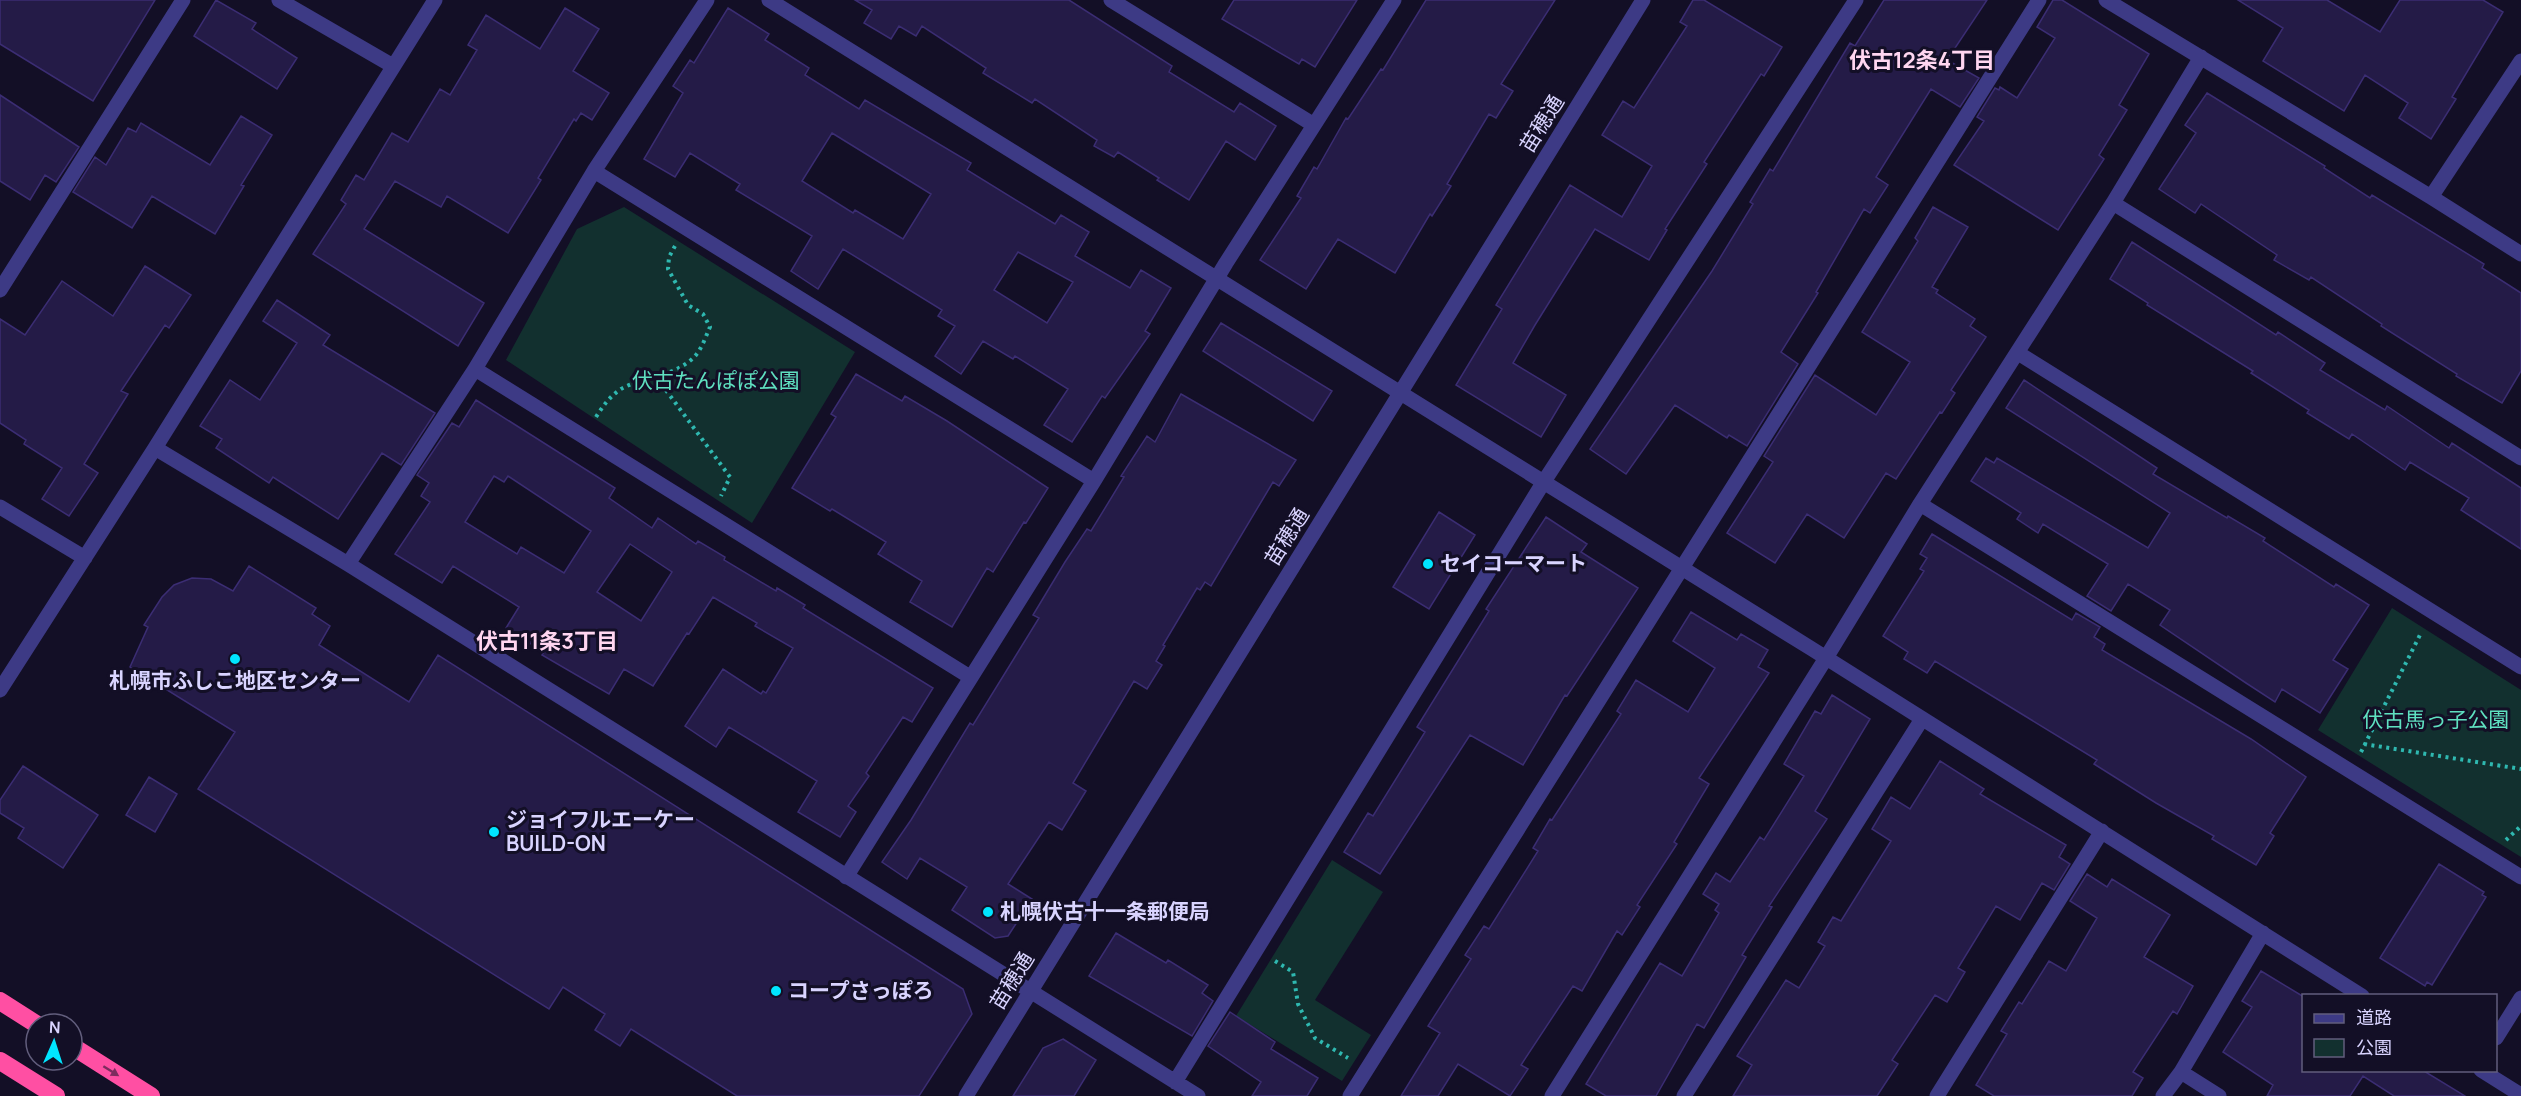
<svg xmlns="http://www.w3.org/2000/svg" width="2521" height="1096" viewBox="0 0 2521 1096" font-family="Manrope,'Noto Sans JP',sans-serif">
	<rect width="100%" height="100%" fill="#130f26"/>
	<path fill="#12302f" d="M 624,207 L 855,352 L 752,523 L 506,360 L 577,229 Z
		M 2392,608 L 2521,690 L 2521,857 L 2318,730 Z
		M 1332,860 L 1383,892 L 1315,1000 L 1371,1035 L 1342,1081 L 1236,1016 Z"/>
	<path fill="#241b47" stroke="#3b2d73" stroke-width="1.5" fill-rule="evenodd" d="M 0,0 L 155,0 L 93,101 L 0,44 Z
		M 216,0 L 256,23 L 252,29 L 297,58 L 277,89 L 194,36 Z
		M 855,0 L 1069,0 L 1172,66 L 1169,72 L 1234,112 L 1240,103 L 1276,126 L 1255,160 L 1226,141 L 1189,200 L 1157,180 L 1159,178 L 1118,152 L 1114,157 L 1094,146 L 1097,140 L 1035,99 L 1032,103 L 983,73 L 986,68 L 922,26 L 916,36 L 899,26 L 891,39 L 864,23 L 872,10 Z
		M 1234,0 L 1357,0 L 1315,67 L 1302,59 L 1299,64 L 1222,19 Z
		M 1426,0 L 1555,0 L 1501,84 L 1513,91 L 1496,118 L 1489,114 L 1447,184 L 1451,186 L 1432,216 L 1430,214 L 1395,273 L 1338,239 L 1306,289 L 1260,260 L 1301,198 L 1297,196 L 1314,167 L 1317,169 L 1346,118 L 1348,119 L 1381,69 L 1383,70 Z
		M 1693,0 L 1704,0 L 1782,47 L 1764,76 L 1761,74 L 1704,162 L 1707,164 L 1665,229 L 1667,230 L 1649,260 L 1595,229 L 1535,325 L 1513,363 L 1566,395 L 1541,437 L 1456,385 L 1502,309 L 1496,305 L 1570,185 L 1622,217 L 1652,166 L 1602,135 L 1623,101 L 1634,108 L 1687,26 L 1680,22 Z
		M 1884,0 L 1987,0 L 1947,60 L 1979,78 L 1960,107 L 1931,89 L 1876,177 L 1888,185 L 1870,213 L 1864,209 L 1816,292 L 1818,293 L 1781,352 L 1798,364 L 1747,446 L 1729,435 L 1727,438 L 1675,405 L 1626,474 L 1590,449 L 1712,271 L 1753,204 L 1750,202 L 1770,169 L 1773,171 L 1850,43 L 1855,46 Z
		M 2053,0 L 2062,0 L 2149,54 L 2119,105 L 2127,110 L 2099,155 L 2104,159 L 2058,230 L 1954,165 L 1984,121 L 1977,117 L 1995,88 L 1999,90 L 2000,87 L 2017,98 L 2055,38 L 2037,27 Z
		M 2238,0 L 2327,0 L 2380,32 L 2400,0 L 2483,0 L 2503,12 L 2452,97 L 2456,99 L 2431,139 L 2399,118 L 2408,103 L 2365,75 L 2344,111 L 2263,61 L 2283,28 Z
		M 565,8 L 599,29 L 573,71 L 609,93 L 592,120 L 581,113 L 576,121 L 574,119 L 538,178 L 541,180 L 508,233 L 447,196 L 441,207 L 395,181 L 364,229 L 484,303 L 458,346 L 313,254 L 346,204 L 341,200 L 356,175 L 364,180 L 392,133 L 408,142 L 440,89 L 450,95 L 477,50 L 468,45 L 486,15 L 540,49 Z
		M 728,8 L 769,34 L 765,40 L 809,68 L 805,75 L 859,109 L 865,100 L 971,163 L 967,170 L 1055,224 L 1061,215 L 1089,232 L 1075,256 L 1130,288 L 1141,270 L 1171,288 L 1145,331 L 1150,334 L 1105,398 L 1102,396 L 1072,442 L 1044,425 L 1068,389 L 1015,356 L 1013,359 L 983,341 L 961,374 L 935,356 L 955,326 L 938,316 L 942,310 L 843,249 L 818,289 L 791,271 L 812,236 L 736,190 L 740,184 L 690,153 L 675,177 L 644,159 L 683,93 L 673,86 L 690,60 L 694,63 ZM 832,133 L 931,194 L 903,239 L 855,210 L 853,213 L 802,181 ZM 1018,252 L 1073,282 L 1047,323 L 994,290 Z
		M 2207,93 L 2325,166 L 2324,168 L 2370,198 L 2372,195 L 2484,264 L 2482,268 L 2521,293 L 2521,371 L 2502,403 L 2456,376 L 2457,374 L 2381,326 L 2382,324 L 2311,277 L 2309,280 L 2274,260 L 2277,255 L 2201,204 L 2195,213 L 2159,189 L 2196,133 L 2185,125 Z
		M 0,95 L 79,147 L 56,182 L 45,175 L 30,200 L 0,181 Z
		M 241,116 L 272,135 L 241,185 L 244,186 L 215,234 L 152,196 L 132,228 L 73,192 L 95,157 L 106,165 L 128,128 L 136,132 L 141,123 L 210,165 Z
		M 1933,207 L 1968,227 L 1932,287 L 1938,290 L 1936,293 L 1975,319 L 1970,326 L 1986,337 L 1951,390 L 1955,393 L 1942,413 L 1940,412 L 1896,479 L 1886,473 L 1844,538 L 1807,514 L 1775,563 L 1727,533 L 1773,462 L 1764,456 L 1815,375 L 1876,415 L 1910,362 L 1862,332 L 1918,241 L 1915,238 Z
		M 2132,242 L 2276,335 L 2278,332 L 2325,363 L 2320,370 L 2385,410 L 2387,406 L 2449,448 L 2452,443 L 2521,488 L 2521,549 L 2461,510 L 2469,498 L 2410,462 L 2405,470 L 2352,434 L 2349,439 L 2307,413 L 2309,410 L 2251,373 L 2253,371 L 2147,305 L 2148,303 L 2110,279 Z
		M 145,266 L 191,295 L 169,328 L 165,325 L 121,391 L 128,394 L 84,464 L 98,473 L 69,516 L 42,499 L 62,468 L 24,444 L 26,440 L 0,423 L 0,319 L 25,335 L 62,281 L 113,316 Z
		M 277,300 L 330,335 L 323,345 L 435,413 L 401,465 L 382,453 L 338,519 L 273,477 L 269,483 L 216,448 L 222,439 L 200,426 L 230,380 L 260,400 L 297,343 L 263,321 Z
		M 1221,323 L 1332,391 L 1313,421 L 1203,351 Z
		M 856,374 L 902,401 L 905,396 L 947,421 L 1048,488 L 1026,523 L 1024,522 L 993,572 L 987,568 L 952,627 L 910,602 L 922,581 L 878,554 L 886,542 L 832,509 L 830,511 L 792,488 L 836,417 L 831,414 Z
		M 2024,380 L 2157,468 L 2153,474 L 2227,518 L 2228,516 L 2265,538 L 2263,541 L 2334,587 L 2336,584 L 2369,605 L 2333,660 L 2348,669 L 2320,713 L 2282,689 L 2275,702 L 2246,683 L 2160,625 L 2170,610 L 2128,584 L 2111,611 L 2087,596 L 2108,564 L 2043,524 L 2038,533 L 2017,519 L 2021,513 L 1971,481 L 1986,458 L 1994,463 L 1997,458 L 2148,548 L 2170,513 L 2006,408 Z
		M 1181,394 L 1296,460 L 1279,486 L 1273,482 L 1211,586 L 1205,582 L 1200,590 L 1197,588 L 1163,645 L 1165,646 L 1156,661 L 1162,665 L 1147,689 L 1134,681 L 1073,783 L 1086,791 L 1062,830 L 1049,822 L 1008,884 L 1032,899 L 1008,936 L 995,938 L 952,910 L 967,887 L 920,858 L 907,879 L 882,862 L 911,820 L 970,723 L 973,725 L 1039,618 L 1033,615 L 1065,562 L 1087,529 L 1091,531 L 1124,477 L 1121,476 L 1147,436 L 1155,442 Z
		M 476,400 L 615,488 L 609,498 L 652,528 L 658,518 L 696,544 L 698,541 L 725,557 L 724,560 L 776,591 L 777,588 L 805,605 L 803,608 L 933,688 L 912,722 L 903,717 L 866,773 L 869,776 L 848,806 L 856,812 L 840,837 L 798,812 L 817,781 L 729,727 L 716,747 L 685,726 L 723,669 L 761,694 L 763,691 L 766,693 L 793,648 L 755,626 L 757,623 L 713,597 L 689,634 L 687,633 L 653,686 L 624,669 L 609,694 L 542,655 L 544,652 L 506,628 L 519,607 L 453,566 L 442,583 L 395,554 L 430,502 L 421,496 L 429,483 L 417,475 L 452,423 L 459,427 ZM 494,476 L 504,482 L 508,476 L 591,531 L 564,573 L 521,547 L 517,554 L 465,522 ZM 630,544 L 672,572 L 641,621 L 597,592 Z
		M 1439,512 L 1475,535 L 1429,609 L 1393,587 Z
		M 1546,517 L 1587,544 L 1581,552 L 1638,588 L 1567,696 L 1565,695 L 1523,765 L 1470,735 L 1380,874 L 1344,852 L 1368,813 L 1373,816 L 1425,732 L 1417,727 L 1489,611 L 1486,609 Z
		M 1932,534 L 2072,620 L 2076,613 L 2100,627 L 2094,637 L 2105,644 L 2102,650 L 2251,739 L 2306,777 L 2270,833 L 2274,836 L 2256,865 L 2212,839 L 2214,836 L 2156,803 L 2094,764 L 2097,760 L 1935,661 L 1927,673 L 1904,659 L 1908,652 L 1883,636 L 1924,571 L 1920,569 L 1927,558 L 1920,554 Z
		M 249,566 L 316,608 L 312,614 L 330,626 L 319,645 L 409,702 L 438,655 L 963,989 L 972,1014 L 919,1096 L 737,1096 L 631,1029 L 620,1046 L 595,1030 L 605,1014 L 563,987 L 549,1009 L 198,789 L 235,732 L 130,667 L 148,627 L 144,625 L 162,597 L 174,585 L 192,578 L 211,579 L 233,591 Z
		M 1691,612 L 1737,640 L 1741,634 L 1768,650 L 1758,667 L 1769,673 L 1699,778 L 1709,784 L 1674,842 L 1677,844 L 1637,905 L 1640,907 L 1622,935 L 1617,931 L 1582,991 L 1573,986 L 1521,1065 L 1528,1069 L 1510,1096 L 1458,1064 L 1438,1096 L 1401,1096 L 1440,1033 L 1428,1026 L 1471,959 L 1465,955 L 1484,926 L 1489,929 L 1538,851 L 1533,848 L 1550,819 L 1552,820 L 1621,714 L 1617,711 L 1636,680 L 1688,712 L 1715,668 L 1673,641 Z
		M 1832,695 L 1870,719 L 1815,811 L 1827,819 L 1769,906 L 1772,907 L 1742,955 L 1746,957 L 1704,1028 L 1697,1024 L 1656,1096 L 1606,1096 L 1586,1084 L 1660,963 L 1682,976 L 1719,913 L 1715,910 L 1719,904 L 1703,894 L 1716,873 L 1730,882 L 1760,837 L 1764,840 L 1804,776 L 1784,764 L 1815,711 L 1821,714 Z
		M 1940,761 L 1984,789 L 1980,794 L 2066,845 L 2059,857 L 2070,864 L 2054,890 L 2042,883 L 2020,920 L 1996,906 L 1958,968 L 1965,972 L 1947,1002 L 1935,995 L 1892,1060 L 1898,1064 L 1877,1096 L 1733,1096 L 1752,1065 L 1737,1056 L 1786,980 L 1799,988 L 1825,946 L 1818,942 L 1833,917 L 1841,921 L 1891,841 L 1872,829 L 1891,797 L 1910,809 Z
		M 23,766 L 98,815 L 63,868 L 18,838 L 24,828 L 0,813 L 0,800 Z
		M 149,777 L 177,794 L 155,832 L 126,815 Z
		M 2439,864 L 2484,892 L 2482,895 L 2486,897 L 2432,985 L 2427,982 L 2425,986 L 2380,958 Z
		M 2087,874 L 2107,887 L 2112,879 L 2170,915 L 2144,957 L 2193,986 L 2177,1014 L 2173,1011 L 2133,1072 L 2143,1078 L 2132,1096 L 1994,1096 L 1976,1085 L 2007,1034 L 2001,1031 L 2019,1002 L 2022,1004 L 2049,961 L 2066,971 L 2097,918 L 2070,901 Z
		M 1116,933 L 1166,963 L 1168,960 L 1208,985 L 1202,993 L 1213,1001 L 1192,1036 L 1089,976 Z
		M 2261,971 L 2304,997 L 2304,1071 L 2424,1071 L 2465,1096 L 2394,1096 L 2363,1076 L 2350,1096 L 2267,1096 L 2273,1085 L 2223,1052 L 2252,1007 L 2242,1001 Z
		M 1230,1012 L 1275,1042 L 1271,1049 L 1318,1078 L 1307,1096 L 1252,1096 L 1261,1082 L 1208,1046 Z
		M 1063,1039 L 1096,1060 L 1074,1096 L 1013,1096 L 1043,1048 Z"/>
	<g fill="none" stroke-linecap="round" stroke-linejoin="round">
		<path stroke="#2fb8b0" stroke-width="4" stroke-dasharray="3 4.5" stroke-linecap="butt" d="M 657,378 L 730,477 L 721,496
			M 596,417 C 603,406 610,396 621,389 C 642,377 669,378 691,360 C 701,352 705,338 710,327 L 703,314 L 688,305 L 668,269 L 669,257 L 675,246
			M 2364,744 L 2521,769
			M 2361,752 L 2421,633
			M 2506,840 L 2521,826
			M 1275,961 L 1293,972 L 1298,1004 L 1315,1038 L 1348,1058"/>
		<path stroke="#3d3a85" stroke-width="15" d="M 279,0 L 393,66
			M 769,0 L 1812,649 L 2362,996
			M 1111,0 L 1314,125
			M 2106,0 L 2431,197 L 2521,254
			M 594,171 L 1094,481
			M 2431,197 L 2521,61
			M 2113,203 L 2521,458
			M 0,290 L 183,0
			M 2018,353 L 2521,667
			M 475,369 L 970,677
			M 155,448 L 348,564 L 1198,1096
			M 1920,504 L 2521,877
			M 0,507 L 85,558
			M 348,564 L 475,369 L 594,171 L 707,0
			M 0,690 L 155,448 L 435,0
			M 846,877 L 1094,481 L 1226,263 L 1394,0
			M 2496,1038 L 2521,998
			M 2481,1070 L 2521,1095
			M 2181,1072 L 2219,1096
			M 1175,1082 L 1543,483 L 1856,0
			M 966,1096 L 1643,0
			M 1350,1096 L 2039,0
			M 1552,1096 L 1826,658 L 1920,504 L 2113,203 L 2201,57
			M 1684,1096 L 1922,719
			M 1937,1096 L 2102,831
			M 2163,1096 L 2181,1072 L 2263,933"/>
		<path stroke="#ff4fa3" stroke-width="18" d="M 0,1001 L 36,1024
			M 72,1046 L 151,1096
			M 0,1061 L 56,1096"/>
	</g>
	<defs><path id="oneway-solid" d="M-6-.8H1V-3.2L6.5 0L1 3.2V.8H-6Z" transform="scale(1.5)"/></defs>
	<use fill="#7d2c5e" href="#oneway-solid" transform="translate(111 1071) rotate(32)"/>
	<g fill="#00e5ff" stroke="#130f26" stroke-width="2">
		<circle cx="1428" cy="564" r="6"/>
		<circle cx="235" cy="659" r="6"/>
		<circle cx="494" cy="832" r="6"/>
		<circle cx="988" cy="912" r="6"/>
		<circle cx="776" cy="991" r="6"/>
	</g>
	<g text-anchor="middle" stroke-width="6" stroke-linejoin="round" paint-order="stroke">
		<g font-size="21" fill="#d9d4ff" stroke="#130f26">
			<text transform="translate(1542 124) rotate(-58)" y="7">苗穂通</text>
			<text transform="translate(1287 537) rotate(-58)" y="7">苗穂通</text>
			<text transform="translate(1012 981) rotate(-58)" y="7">苗穂通</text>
		</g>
		<g font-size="21" fill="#5fe0c0" stroke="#130f26">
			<text x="716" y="388">伏古たんぽぽ公園</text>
			<text x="2436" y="727">伏古馬っ子公園</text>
		</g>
		<g font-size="21" font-weight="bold" fill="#d9d4ff" stroke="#130f26" text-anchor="start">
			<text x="1440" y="571">セイコーマート</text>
			<text x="235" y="688" text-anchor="middle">札幌市ふしこ地区センター</text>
			<text x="506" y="827">ジョイフルエーケー<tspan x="506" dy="24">BUILD-ON</tspan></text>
			<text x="1000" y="919">札幌伏古十一条郵便局</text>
			<text x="788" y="998">コープさっぽろ</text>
		</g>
		<g font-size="22" font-weight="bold" fill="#ffd6f0" stroke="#130f26">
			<text x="1922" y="68">伏古12条4丁目</text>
			<text x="547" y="649">伏古11条3丁目</text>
		</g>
	</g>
	<rect x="2302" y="994" width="195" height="78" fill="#130f26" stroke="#625e7d" stroke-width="1.5"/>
	<rect x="2314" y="1014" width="30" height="9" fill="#3d3a85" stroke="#625e7d" stroke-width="1.5"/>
	<text x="2356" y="1024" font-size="18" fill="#d9d4ff">道路</text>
	<rect x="2314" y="1039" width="30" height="18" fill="#12302f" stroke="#625e7d" stroke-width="1.5"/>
	<text x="2356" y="1054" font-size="18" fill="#d9d4ff">公園</text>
	<g transform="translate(54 1042) rotate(3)"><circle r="28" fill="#130f26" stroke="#625e7d" stroke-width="1.5"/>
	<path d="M0-4.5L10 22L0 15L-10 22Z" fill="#00e5ff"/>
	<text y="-9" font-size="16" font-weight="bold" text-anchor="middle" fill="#d9d4ff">N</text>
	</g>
</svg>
